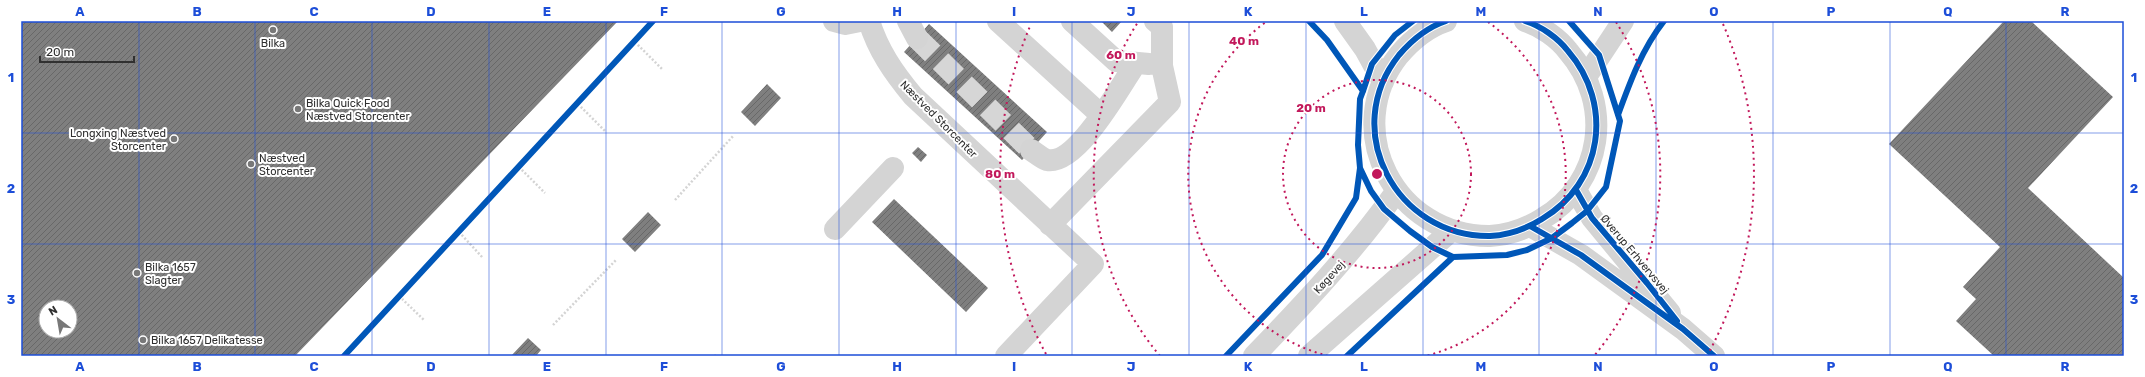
<svg xmlns="http://www.w3.org/2000/svg" width="2145" height="377" viewBox="0 0 2145 377" font-family="Rubik,sans-serif">
	<defs>
		<pattern id="building-hatch" width="6" height="6" patternUnits="userSpaceOnUse"><rect width="6" height="6" fill="#7f7f7f"/><path d="M-1 1l2-2M0 6l6-6M5 7l2-2" fill="none" stroke="#686868"/></pattern>
	</defs>
	<rect width="100%" height="100%" fill="#fff"/>
	<path fill="url(#building-hatch)" fill-rule="evenodd" d="M 21,21 L 618,21 L 295,356 L 21,356 ZM 46,307 L 70,307 L 70,331 L 46,331 Z
		M 1101,21 L 1122,21 L 1112,32 Z
		M 2004,21 L 2031,21 L 2113,97 L 2028,188 L 2124,278 L 2124,356 L 1994,356 L 1956,321 L 1976,299 L 1963,287 L 2000,247 L 1889,144 Z
		M 929,24 L 1047,132 L 1022,160 L 904,52 Z
		M 767,84 L 781,98 L 755,126 L 741,112 Z
		M 918,147 L 927,155 L 921,162 L 912,153 Z
		M 894,199 L 988,288 L 966,312 L 872,222 Z
		M 648,212 L 661,225 L 635,252 L 622,239 Z
		M 528,338 L 541,350 L 536,356 L 511,356 Z"/>
	<g fill="none" stroke-linecap="round" stroke-linejoin="round">
		<path stroke="#d6d6d6" stroke-width="22" stroke-dasharray="22 11" stroke-linecap="butt" d="M 917,38 L 1031,150"/>
		<path stroke="#d4d4d4" stroke-width="2.5" stroke-dasharray="2 2" stroke-linecap="butt" d="M 635,42 L 663,70
			M 578,104 L 605,131
			M 519,167 L 545,193
			M 675,200 L 734,135
			M 459,232 L 483,258
			M 399,296 L 424,320
			M 553,325 L 616,260
			M 715,356 L 716,355"/>
		<path stroke="#d4d4d4" stroke-width="22" d="M 834,21 L 845,24 L 860,21
			M 869,21 C 878,50 893,72 913,96 L 1093,264 L 1006,356
			M 908,21 L 917,38
			M 998,21 L 1101,115
			M 1072,21 L 1116,61 L 1149,64
			M 1345,21 L 1365,49 L 1383,82
			M 1446,21 C 1428,27 1411,41 1399,55 C 1339,130 1396,237 1490,236 C 1509,235 1526,229 1542,219 C 1603,183 1614,104 1568,51 C 1558,38 1541,26 1525,21
			M 1586,77 L 1623,21
			M 1031,150 C 1036,153 1041,158 1047,160 C 1077,166 1121,85 1136,63
			M 1576,190 L 1592,218 L 1670,313
			M 1050,225 L 1170,102 L 1162,66 L 1162,27 L 1155,21
			M 1530,226 L 1581,255 L 1683,329 L 1714,356
			M 835,229 L 893,168
			M 1254,356 C 1305,303 1354,251 1396,192
			M 1309,356 L 1451,231"/>
		<g stroke="#fff" stroke-width="8">
			<path id="cycleway" d="M 1309,21 L 1327,40 L 1363,91
				M 1413,21 L 1395,35 L 1372,64 L 1363,91 L 1360,99 L 1358,145 L 1360,168 L 1371,191 L 1384,209 L 1410,231 L 1432,247 L 1453,257 L 1507,255 L 1527,250 L 1552,238 L 1572,223 L 1587,211 L 1606,187 L 1620,121 L 1599,55 L 1569,21
				M 1446,21 C 1428,27 1411,41 1399,55 C 1339,130 1396,237 1490,236 C 1509,235 1526,229 1542,219 C 1603,183 1614,104 1568,51 C 1558,38 1541,26 1525,21
				M 1618,115 C 1630,82 1642,49 1664,21
				M 1576,190 L 1592,218 L 1647,283 L 1677,321
				M 1530,226 L 1581,255 L 1683,329 L 1714,356
				M 344,356 L 653,21
				M 1226,356 L 1322,255 L 1356,198 L 1360,168
				M 1347,356 L 1453,257"/>
		</g>
		<use href="#cycleway" stroke="#0057b8" stroke-width="6"/>
	</g>
	<path fill="none" stroke="#1d4ed8" stroke-width="1" stroke-opacity="0.55" d="M 139,21 L 139,356M 255,21 L 255,356M 372,21 L 372,356M 489,21 L 489,356M 606,21 L 606,356M 722,21 L 722,356M 839,21 L 839,356M 956,21 L 956,356M 1072,21 L 1072,356M 1189,21 L 1189,356M 1306,21 L 1306,356M 1423,21 L 1423,356M 1539,21 L 1539,356M 1656,21 L 1656,356M 1773,21 L 1773,356M 1890,21 L 1890,356M 2006,21 L 2006,356M 21,133 L 2124,133M 21,244 L 2124,244"/>
	<g fill="none" stroke="#c2185b" stroke-width="2" stroke-dasharray="2 4">
		<circle cx="1377" cy="174" r="94"/>
		<path d="M1328 356A188 188 0 0 1 1266 22M1488 22A188 188 0 0 1 1426 356"/>
		<path d="M1160 356A283 283 0 0 1 1138 22M1616 22A283 283 0 0 1 1594 356"/>
		<path d="M1046 354A377 377 0 0 1 1031 24M1723 24A377 377 0 0 1 1708 354"/>
	</g>
	<g fill="#787878" stroke="#fff" stroke-width="1.5">
		<circle cx="273" cy="30" r="4"/>
		<circle cx="298" cy="109" r="4"/>
		<circle cx="174" cy="139" r="4"/>
		<circle cx="251" cy="164" r="4"/>
		<circle cx="137" cy="273" r="4"/>
		<circle cx="143" cy="340" r="4"/>
	</g>
	<g text-anchor="middle" stroke-width="4" stroke-linejoin="round" paint-order="stroke">
		<g font-size="11" fill="#303030" stroke="#fff" text-anchor="start">
			<text x="273" y="47" text-anchor="middle">Bilka</text>
			<text x="306" y="107">Bilka Quick Food<tspan x="306" dy="13">Næstved Storcenter</tspan></text>
			<text x="166" y="137" text-anchor="end">Longxing Næstved<tspan x="166" dy="13">Storcenter</tspan></text>
			<text x="259" y="162">Næstved<tspan x="259" dy="13">Storcenter</tspan></text>
			<text x="145" y="271">Bilka 1657<tspan x="145" dy="13">Slagter</tspan></text>
			<text x="151" y="344">Bilka 1657 Delikatesse</text>
		</g>
		<g font-size="11" fill="#303030" stroke="#fff">
			<text transform="translate(939 119) rotate(45)" y="4">Næstved Storcenter</text>
			<text transform="translate(1635 254) rotate(50)" y="4">Øverup Erhvervsvej</text>
			<text transform="translate(1329 277) rotate(-48)" y="4">Køgevej</text>
		</g>
	</g>
	<circle cx="1377" cy="174" r="6" fill="#c2185b" stroke="#fff" stroke-width="2"/>
	<g font-size="12" text-anchor="middle" font-weight="bold" fill="#c2185b" stroke="#fff" stroke-width="4" stroke-linejoin="round" paint-order="stroke">
		<text x="1244" y="45">40 m</text>
		<text x="1121" y="59">60 m</text>
		<text x="1311" y="112">20 m</text>
		<text x="1000" y="178">80 m</text>
	</g>
	<rect width="2145" height="377" fill="none" stroke="#ffffff" stroke-width="44"/>
	<g transform="translate(58 319) rotate(329)"><circle r="19" fill="#ffffff" stroke="#acacac"/>
	<path d="M0-3L7 15L0 10L-7 15Z" fill="#787878"/>
	<text y="-6" font-size="11" font-weight="bold" text-anchor="middle" fill="#303030">N</text>
	</g>
	<path d="M40 56v6h94v-6" fill="none" stroke="#303030" stroke-width="2"/>
	<text x="46" y="56" font-size="12" fill="#303030" stroke="#ffffff" stroke-width="3" paint-order="stroke">20 m</text>
	<rect x="22" y="22" width="2101" height="333" fill="none" stroke="#1d4ed8" stroke-width="1.5"/>
	<g font-size="13" text-anchor="middle" font-weight="bold" fill="#1d4ed8">
		<text x="80" y="16">A</text>
		<text x="197" y="16">B</text>
		<text x="314" y="16">C</text>
		<text x="431" y="16">D</text>
		<text x="547" y="16">E</text>
		<text x="664" y="16">F</text>
		<text x="781" y="16">G</text>
		<text x="897" y="16">H</text>
		<text x="1014" y="16">I</text>
		<text x="1131" y="16">J</text>
		<text x="1248" y="16">K</text>
		<text x="1364" y="16">L</text>
		<text x="1481" y="16">M</text>
		<text x="1598" y="16">N</text>
		<text x="1714" y="16">O</text>
		<text x="1831" y="16">P</text>
		<text x="1948" y="16">Q</text>
		<text x="2065" y="16">R</text>
		<text x="11" y="82">1</text>
		<text x="2134" y="82">1</text>
		<text x="11" y="193">2</text>
		<text x="2134" y="193">2</text>
		<text x="11" y="304">3</text>
		<text x="2134" y="304">3</text>
		<text x="80" y="371">A</text>
		<text x="197" y="371">B</text>
		<text x="314" y="371">C</text>
		<text x="431" y="371">D</text>
		<text x="547" y="371">E</text>
		<text x="664" y="371">F</text>
		<text x="781" y="371">G</text>
		<text x="897" y="371">H</text>
		<text x="1014" y="371">I</text>
		<text x="1131" y="371">J</text>
		<text x="1248" y="371">K</text>
		<text x="1364" y="371">L</text>
		<text x="1481" y="371">M</text>
		<text x="1598" y="371">N</text>
		<text x="1714" y="371">O</text>
		<text x="1831" y="371">P</text>
		<text x="1948" y="371">Q</text>
		<text x="2065" y="371">R</text>
	</g>
</svg>
